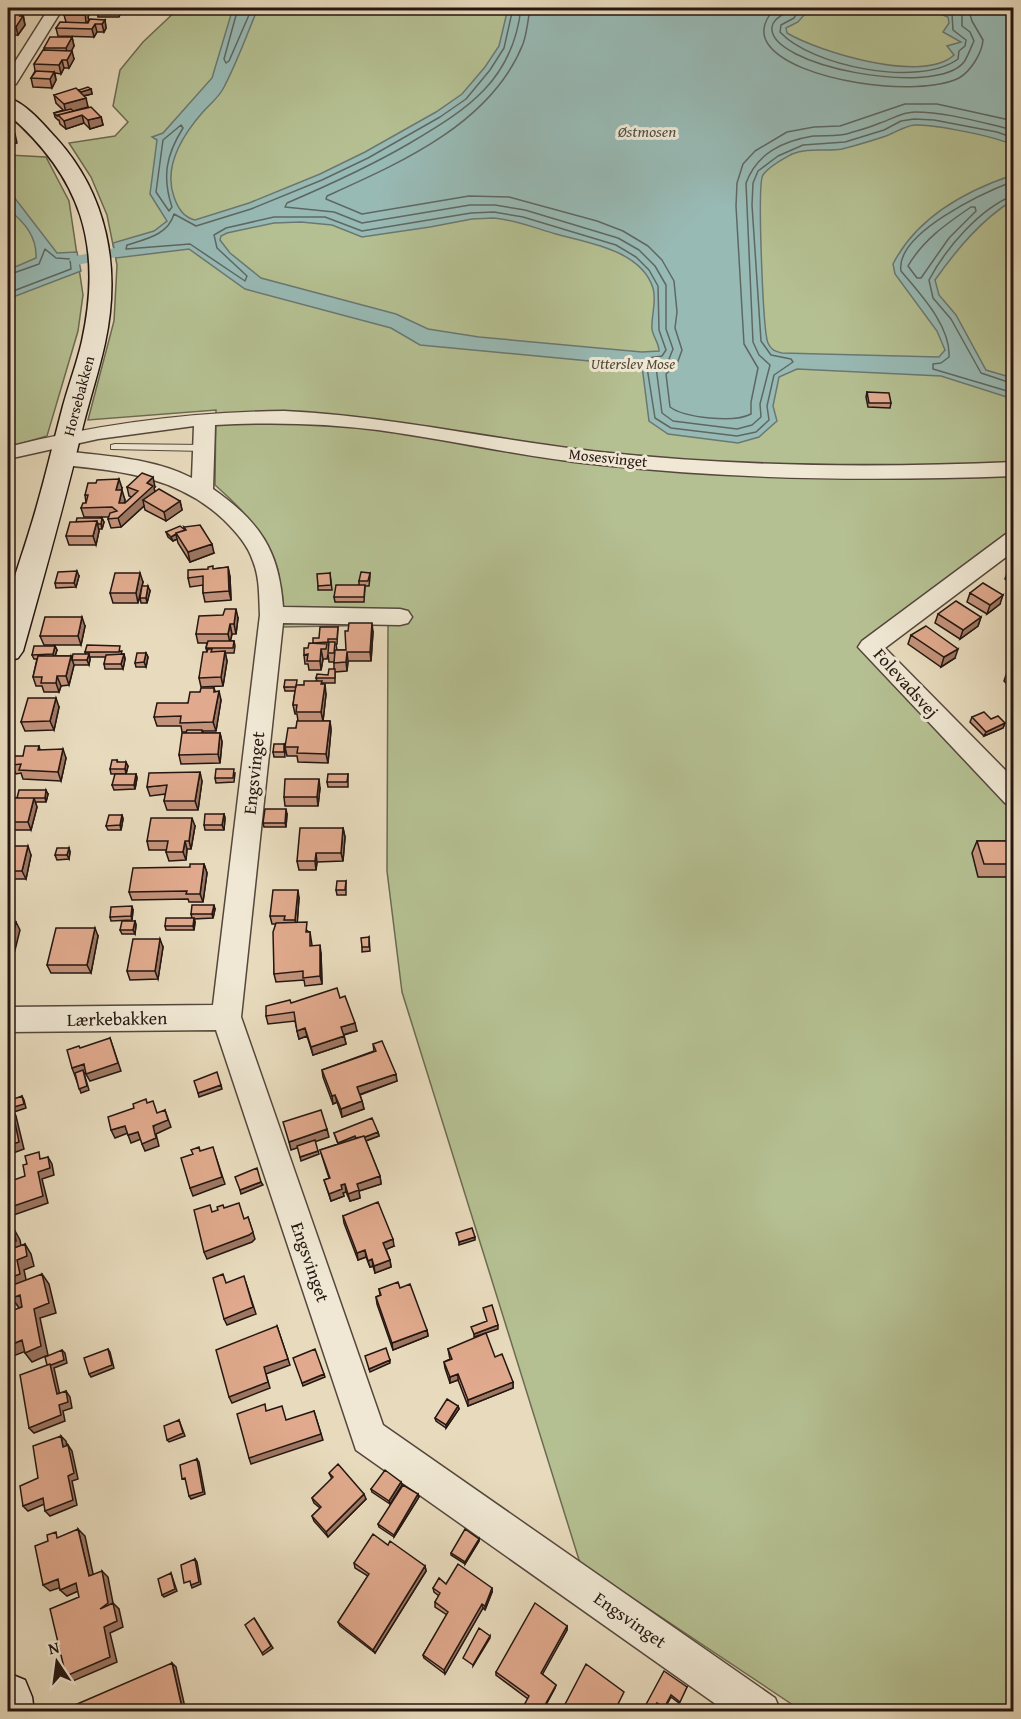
<svg xmlns="http://www.w3.org/2000/svg" width="1021" height="1719" viewBox="0 0 1021 1719" font-family="'Gentium Book Plus',serif">
	<rect width="100%" height="100%" fill="#e8dbbd"/>
	<filter id="stains"><feTurbulence type="fractalNoise" baseFrequency=".00333" numOctaves="4"/><feColorMatrix values="0 0 0 0 .2 0 0 0 0 .09 0 0 0 0 .02 0 0 0 .5 -.17"/></filter>
	<radialGradient id="worn" r=".72"><stop offset=".6" stop-color="#630" stop-opacity="0"/><stop offset="1" stop-color="#630" stop-opacity=".3"/></radialGradient>
	<path fill="#b5c092" stroke="#6c6b52" stroke-width="1.5" d="M 179,8 L 1013,8 L 1013,528 L 862,641 L 1013,805 L 1013,1711 L 802,1711 L 580,1563 L 402,992 L 387,871 L 388,625 L 281,627 C 281,610 282,592 279,575 C 273,539 241,508 215,485 L 216,410 L 88,420 L 114,321 L 117,265 L 107,215 L 91,177 L 69,143 L 115,136 L 128,122 L 113,106 L 120,70 L 143,42 Z
		M 8,155 L 46,157 L 69,201 L 83,295 L 78,331 L 47,436 L 8,447 Z"/>
	<path fill="#98bab5" stroke="#6a7873" stroke-width="1.5" fill-rule="evenodd" d="M 233,8 L 258,8 C 247,34 237,63 223,89 C 218,98 209,105 202,113 C 182,136 163,166 174,197 C 178,208 183,217 195,220 L 249,203 L 320,174 L 365,152 L 436,112 L 462,94 L 485,67 L 499,46 L 508,8 L 810,8 L 798,22 L 786,28 L 787,33 C 819,52 923,84 954,55 L 947,46 L 961,42 L 943,32 L 949,23 L 948,17 L 924,8 L 1013,8 L 1013,145 C 997,137 934,124 915,125 C 904,126 897,132 886,136 C 874,140 854,146 842,149 C 825,152 809,147 792,154 C 783,159 769,166 763,175 C 757,183 763,331 768,343 C 771,350 775,351 782,353 L 939,357 L 945,350 L 937,331 L 895,274 L 893,264 C 917,217 965,191 1013,175 L 1013,200 C 981,220 957,249 935,280 L 939,295 L 956,315 L 986,370 L 1013,378 L 1013,399 L 941,376 L 797,369 L 779,377 L 773,406 L 777,421 L 759,437 L 738,443 L 668,434 L 649,421 L 642,366 L 420,345 L 391,328 L 245,289 L 189,249 L 116,258 L 113,243 L 154,231 L 167,221 L 150,194 L 157,140 L 152,137 L 163,133 L 212,78 ZM 494,218 C 515,220 535,228 556,234 C 588,243 641,250 653,288 C 657,302 651,316 652,329 C 653,337 659,343 659,351 L 642,352 L 479,337 L 428,329 L 396,314 L 261,278 L 230,253 L 220,240 L 221,236 L 227,233 L 274,223 L 301,222 L 332,225 L 362,237 L 430,227 L 472,219 Z
		M 8,194 L 14,197 L 57,253 L 77,252 L 81,271 L 8,299 L 8,270 L 36,258 C 37,236 24,222 8,209 Z"/>
	<g fill="none" stroke-linecap="round" stroke-linejoin="round">
		<path stroke="#5e6863" stroke-width="1.5" d="M 238,8 L 224,59 L 226,63 L 229,61 L 252,8
			M 513,8 L 504,48 L 490,70 L 466,99 L 440,117 L 368,158 L 322,180 L 251,209 L 196,226 L 174,214 C 168,235 146,239 127,245 L 126,249 L 190,244 L 245,281 L 247,276 L 217,248 L 214,235 L 226,228 L 274,217 L 325,217 L 362,231 L 471,213 L 494,212 L 523,217 L 616,245 L 636,257 L 649,270 L 658,286 L 659,330 L 666,350 L 662,356 L 648,358 L 646,361 L 655,418 L 671,428 L 737,436 L 756,432 L 769,420 L 767,406 L 774,375 L 793,362 L 791,359 L 771,355 L 761,341 L 752,205 L 753,183 L 758,171 L 778,156 L 803,145 L 845,142 L 884,130 L 901,121 L 914,119 L 934,120 L 997,132 L 1014,138
			M 521,8 C 513,80 468,109 410,143 C 371,166 329,185 287,203 L 285,207 L 334,212 L 362,223 L 470,205 L 495,205 L 525,210 L 618,238 L 639,250 L 655,266 L 666,285 L 666,329 L 673,349 L 669,359 L 656,367 L 662,413 L 673,421 L 737,429 L 752,425 L 761,417 L 760,404 L 770,365 L 759,355 L 753,342 L 746,183 C 757,153 783,141 813,136 C 826,135 838,137 850,133 C 860,130 871,127 880,123 C 893,119 901,112 915,112 C 948,112 982,123 1014,130
			M 530,8 C 528,20 527,33 523,44 C 491,124 400,163 327,196 L 326,199 L 362,214 L 469,196 L 509,197 L 597,221 L 623,231 L 648,246 L 662,260 L 674,281 L 677,312 L 675,328 L 682,350 L 677,364 L 666,374 L 670,407 C 685,418 734,423 751,414 L 751,402 L 758,368 L 744,344 L 736,206 L 737,183 L 743,164 L 755,151 L 787,132 L 814,127 L 840,126 L 905,104 L 937,104 L 1014,121
			M 777,8 C 766,16 759,31 768,44 C 794,82 919,98 959,78 C 971,71 982,53 983,40 L 972,21 L 968,8
			M 791,8 C 785,15 773,18 772,27 C 767,66 936,98 964,62 C 968,56 971,47 974,41 L 970,32 L 962,26 L 962,16 L 957,8
			M 800,8 L 794,18 L 781,25 L 780,32 C 811,66 919,88 958,59 L 959,51 L 965,46 L 966,40 L 953,30 L 952,14 L 942,8
			M 181,125 L 183,128 C 166,155 162,177 172,207 L 169,211 L 156,192 L 163,140 Z
			M 1014,181 C 985,192 895,233 901,271 C 920,294 951,326 949,357 L 941,363 L 933,364 L 933,369 L 1014,393
			M 1014,195 C 979,209 946,248 929,280 L 933,298 L 951,319 L 981,373 L 1014,384
			M 971,207 L 975,207 L 976,211 L 949,238 L 921,278 L 917,278 L 908,266 C 923,240 946,224 971,207 Z
			M 8,275 L 39,264 L 45,249 L 56,258 L 70,259 L 71,269 L 8,293"/>
		<path fill="#98bab5" fill-rule="evenodd" d="M 115,248 L 121,250 L 123,253 L 121,256 L 77,265 L 69,260 L 71,257 Z"/>
		<g stroke="#55473c" stroke-width="2">
			<path id="lane" d="M 115,444 L 204,445 L 209,448 L 204,451 L 111,449 L 111,445 Z"/>
		</g>
		<g stroke="#55473c" stroke-width="3">
			<path id="street" d="M 49,8 L 63,8 L 16,84 L 8,85 L 8,73 Z
				M 284,411 C 390,416 494,440 600,452 C 737,467 876,468 1014,462 L 1014,476 C 876,481 738,480 602,465 C 526,458 453,440 378,430 C 324,423 269,422 215,425 L 213,489 C 260,522 279,550 283,607 L 400,609 L 408,611 L 412,617 L 408,623 L 400,625 L 283,623 L 241,1017 L 383,1425 L 775,1698 L 781,1712 L 727,1712 L 356,1450 L 216,1030 L 8,1032 L 8,1007 L 213,1005 L 260,615 C 259,597 260,578 253,561 C 248,545 236,532 224,520 C 179,477 122,471 63,465 L 56,463 L 52,458 L 56,453 L 63,451 C 106,456 153,458 192,478 L 194,426 L 98,439 L 8,459 L 8,447 C 99,424 189,412 284,411 Z
				M 1014,532 L 1014,551 L 885,648 L 1014,779 L 1014,806 L 1005,803 L 858,647 L 862,641 L 1006,534 Z"/>
		</g>
		<g stroke="#241611" stroke-width="3">
			<path id="secondary" d="M 8,98 C 26,103 44,125 56,138 C 108,195 121,269 105,343 C 99,371 90,398 83,426 C 65,502 44,576 23,651 L 18,658 L 8,661 C 6,645 5,620 8,603 C 13,578 23,553 30,529 C 43,488 52,447 63,406 C 69,384 77,363 82,341 C 103,245 81,177 8,114 Z
				M 8,1673 L 25,1680 L 32,1697 L 34,1712 L 8,1712 Z"/>
		</g>
		<use href="#lane" fill="#f0e8d4" fill-rule="evenodd"/>
		<use href="#street" fill="#f0e8d4" fill-rule="evenodd"/>
		<use href="#secondary" fill="#f0e8d4" fill-rule="evenodd"/>
	</g>
	<path fill="#c2927a" stroke="#241611" stroke-width="1.5" d="M 8,8 L 37,8 L 33,13 L 23,13 L 25,25 L 18,35 L 8,35 L 8,20 L 14,12 L 14,9 L 8,9 Z
		M 120,9 L 121,13 L 119,17 L 98,17 L 97,12 Z
		M 64,15 L 89,15 L 88,17 L 89,20 L 87,23 L 105,20 L 106,28 L 104,32 L 97,32 L 94,37 L 58,36 L 56,28 L 66,22 Z
		M 72,37 L 74,46 L 71,51 L 74,59 L 69,68 L 64,68 L 61,74 L 55,73 L 56,80 L 52,88 L 33,87 L 31,78 L 35,71 L 34,64 L 44,50 L 44,48 Z
		M 91,89 L 92,94 L 84,96 L 88,107 L 75,111 L 101,117 L 103,125 L 90,129 L 84,123 L 66,129 L 60,124 L 59,120 L 58,120 L 55,117 L 54,113 L 63,110 L 56,103 L 54,95 L 80,92 L 79,90 Z
		M 867,392 L 891,403 L 890,408 L 868,407 L 866,397 Z
		M 127,487 L 155,487 L 154,488 L 155,492 L 180,501 L 182,510 L 166,521 L 145,510 L 144,506 L 121,527 L 111,528 L 108,519 L 109,517 L 84,517 L 81,508 L 86,503 L 85,495 L 122,488 L 121,490 L 125,500 L 124,503 L 125,503 L 132,497 L 129,496 Z
		M 102,518 L 104,522 L 102,529 L 99,529 L 99,531 L 96,545 L 69,545 L 66,536 L 76,522 Z
		M 184,527 L 214,553 L 190,562 L 178,543 L 177,539 L 173,541 L 168,537 L 166,532 L 185,530 Z
		M 228,567 L 230,577 L 231,600 L 205,602 L 203,593 L 203,585 L 190,587 L 188,578 L 213,569 Z
		M 1014,568 L 1014,586 L 1005,579 L 1008,570 Z
		M 330,573 L 332,590 L 318,590 L 318,586 Z
		M 370,573 L 370,577 L 369,586 L 365,586 L 364,602 L 335,602 L 334,597 L 359,585 L 359,581 Z
		M 79,576 L 76,587 L 56,588 L 55,583 Z
		M 143,582 L 138,603 L 113,603 L 110,593 Z
		M 150,591 L 147,603 L 141,603 L 140,598 Z
		M 970,593 L 1000,604 L 987,614 L 967,602 Z
		M 938,614 L 981,617 L 978,626 L 960,639 L 935,623 Z
		M 238,618 L 236,634 L 232,634 L 230,641 L 234,641 L 235,646 L 234,653 L 225,653 L 227,661 L 223,686 L 201,687 L 199,678 L 207,652 L 206,648 L 207,643 L 198,643 L 196,634 Z
		M 85,626 L 81,645 L 44,645 L 40,636 Z
		M 338,627 L 337,644 L 336,644 L 337,650 L 346,650 L 373,632 L 371,661 L 348,661 L 347,671 L 335,672 L 335,683 L 322,683 L 326,694 L 323,721 L 330,721 L 331,730 L 328,763 L 298,762 L 297,756 L 287,756 L 285,747 L 296,728 L 298,721 L 297,714 L 295,714 L 293,705 L 295,691 L 285,691 L 284,687 L 304,685 L 317,681 L 316,678 L 328,675 L 334,669 L 334,662 L 329,662 L 328,654 L 327,659 L 323,659 L 321,670 L 309,670 L 308,664 L 305,664 L 304,655 L 313,643 L 319,638 Z
		M 911,635 L 955,658 L 941,667 L 908,644 Z
		M 55,646 L 57,650 L 55,656 L 71,656 L 72,659 L 86,654 L 85,652 L 122,651 L 121,654 L 124,654 L 125,659 L 123,669 L 105,669 L 104,664 L 106,657 L 89,657 L 90,659 L 89,665 L 74,665 L 69,685 L 61,686 L 59,692 L 44,692 L 42,686 L 36,686 L 33,677 L 37,659 L 34,659 L 32,655 Z
		M 146,653 L 148,657 L 146,667 L 136,667 L 135,663 Z
		M 1014,670 L 1014,691 L 1004,681 L 1007,672 Z
		M 214,688 L 215,691 L 221,700 L 216,731 L 203,731 L 203,733 L 220,733 L 222,742 L 220,763 L 181,764 L 179,755 L 187,732 L 182,732 L 181,726 L 157,726 L 154,717 L 188,703 L 200,692 Z
		M 59,707 L 54,730 L 25,731 L 21,722 Z
		M 972,717 L 991,719 L 1005,723 L 1003,728 L 984,736 L 970,722 Z
		M 284,744 L 285,757 L 274,757 L 273,752 Z
		M 39,746 L 40,750 L 66,758 L 61,781 L 23,779 L 21,773 L 16,774 L 12,765 L 23,756 Z
		M 117,760 L 118,762 L 128,766 L 126,774 L 111,774 L 110,769 Z
		M 235,773 L 234,782 L 216,783 L 215,778 Z
		M 136,774 L 137,778 L 135,789 L 114,790 L 112,785 Z
		M 348,774 L 348,787 L 328,787 L 327,782 Z
		M 202,781 L 198,810 L 167,810 L 164,801 L 166,794 L 150,796 L 147,787 Z
		M 320,788 L 318,806 L 285,806 L 284,797 Z
		M 48,794 L 46,802 L 35,802 L 37,807 L 31,830 L 8,830 L 8,798 L 17,798 Z
		M 224,814 L 225,818 L 224,830 L 205,830 L 204,825 Z
		M 287,814 L 286,827 L 264,827 L 263,823 Z
		M 122,815 L 123,819 L 121,830 L 108,830 L 106,826 Z
		M 195,826 L 191,849 L 187,849 L 186,860 L 169,861 L 166,852 L 167,850 L 149,850 L 147,841 Z
		M 343,828 L 345,837 L 343,861 L 317,862 L 316,870 L 299,870 L 297,861 Z
		M 977,841 L 1014,841 L 1014,877 L 978,877 L 972,853 Z
		M 8,846 L 31,855 L 26,879 L 8,879 Z
		M 69,848 L 70,852 L 69,859 L 57,860 L 55,855 Z
		M 204,864 L 207,873 L 203,902 L 189,902 L 188,899 L 132,900 L 129,892 L 190,867 Z
		M 346,881 L 346,895 L 337,895 L 336,890 Z
		M 299,898 L 297,922 L 309,932 L 310,932 L 312,945 L 321,953 L 322,984 L 305,986 L 304,980 L 276,982 L 274,974 L 276,924 L 272,924 L 270,916 Z
		M 215,909 L 213,918 L 194,919 L 195,922 L 194,930 L 166,930 L 165,926 L 192,918 L 191,914 Z
		M 133,910 L 132,920 L 111,921 L 110,917 Z
		M 135,921 L 136,925 L 135,934 L 122,934 L 120,930 Z
		M 98,936 L 91,973 L 51,973 L 47,965 Z
		M 369,937 L 370,951 L 362,952 L 362,947 Z
		M 163,947 L 158,979 L 130,980 L 127,971 Z
		M 340,998 L 357,1031 L 344,1035 L 346,1044 L 313,1055 L 307,1036 L 299,1039 L 295,1021 L 268,1024 L 266,1016 L 291,1003 Z
		M 373,1044 L 397,1081 L 360,1095 L 362,1101 L 364,1109 L 342,1117 L 337,1102 L 333,1104 L 323,1077 L 322,1070 L 374,1051 Z
		M 378,1132 L 379,1136 L 366,1141 L 380,1176 L 381,1184 L 359,1191 L 360,1198 L 350,1201 L 346,1192 L 343,1193 L 344,1196 L 331,1201 L 324,1180 L 329,1178 L 320,1150 L 338,1144 L 334,1133 Z
		M 343,1216 L 394,1246 L 386,1249 L 390,1260 L 391,1267 L 375,1273 L 373,1266 L 370,1267 L 366,1257 L 358,1260 L 344,1223 Z
		M 400,1288 L 427,1330 L 428,1336 L 393,1350 L 377,1304 L 376,1297 L 380,1295 L 379,1289 Z
		M 448,1349 L 495,1357 L 513,1382 L 513,1388 L 468,1406 L 458,1380 L 450,1383 L 445,1368 L 444,1362 L 450,1359 Z
		M 458,1406 L 459,1409 L 446,1428 L 436,1421 L 435,1418 Z
		M 329,1473 L 366,1499 L 328,1537 L 314,1521 L 312,1516 L 320,1508 L 314,1503 L 312,1498 L 332,1479 Z
		M 401,1482 L 402,1485 L 390,1504 L 372,1492 L 371,1489 Z
		M 418,1494 L 419,1497 L 394,1537 L 379,1527 L 378,1524 Z
		M 479,1539 L 479,1541 L 465,1564 L 451,1555 L 451,1553 Z
		M 388,1545 L 425,1566 L 426,1571 L 375,1653 L 340,1626 L 338,1622 L 368,1576 L 355,1568 L 354,1563 Z
		M 446,1584 L 492,1588 L 492,1592 L 485,1610 L 483,1608 L 445,1674 L 424,1658 L 423,1655 L 447,1615 L 435,1607 L 435,1602 L 439,1596 L 434,1592 L 433,1588 Z
		M 567,1626 L 567,1630 L 542,1674 L 556,1685 L 555,1688 L 542,1712 L 522,1712 L 522,1709 L 528,1699 L 496,1675 L 496,1672 Z
		M 687,1687 L 679,1703 L 671,1697 L 664,1710 L 656,1705 L 653,1712 L 643,1712 L 643,1710 Z"/>
	<path fill="#9e7763" stroke="#241611" stroke-width="1.5" d="M 32,8 L 37,8 L 33,13 Z
		M 87,8 L 89,15 L 88,17 L 89,20 L 86,24 L 85,11 Z
		M 22,12 L 25,25 L 18,35 L 16,27 L 20,16 Z
		M 105,20 L 106,28 L 104,32 L 102,24 Z
		M 95,24 L 97,32 L 94,37 L 92,29 Z
		M 72,37 L 74,46 L 68,57 L 66,48 Z
		M 72,51 L 74,59 L 69,68 L 67,60 Z
		M 62,60 L 64,68 L 61,74 L 59,65 Z
		M 54,72 L 56,80 L 52,88 L 50,79 Z
		M 91,89 L 92,94 L 82,96 L 81,92 Z
		M 86,98 L 88,107 L 66,113 L 64,104 Z
		M 82,115 L 84,123 L 66,129 L 64,121 Z
		M 101,117 L 103,125 L 90,129 L 88,120 Z
		M 15,134 L 17,143 L 10,145 L 8,136 Z
		M 153,477 L 155,487 L 154,488 L 156,495 L 143,500 L 144,506 L 121,527 L 118,518 L 147,483 Z
		M 119,479 L 122,488 L 119,500 L 116,490 Z
		M 122,490 L 125,500 L 122,513 L 119,503 Z
		M 180,501 L 182,510 L 166,521 L 164,512 Z
		M 102,518 L 104,522 L 102,529 L 101,524 Z
		M 97,521 L 99,531 L 96,545 L 93,536 Z
		M 176,534 L 177,539 L 173,541 L 171,537 Z
		M 212,544 L 214,553 L 190,562 L 188,552 Z
		M 228,567 L 230,577 L 231,600 L 229,591 Z
		M 77,571 L 79,576 L 76,587 L 74,583 Z
		M 140,573 L 143,582 L 138,603 L 136,593 Z
		M 148,586 L 150,591 L 147,603 L 146,598 Z
		M 1003,595 L 1000,604 L 987,614 L 990,605 Z
		M 236,609 L 238,618 L 236,634 L 234,624 Z
		M 82,617 L 85,626 L 81,645 L 78,636 Z
		M 981,617 L 978,626 L 960,639 L 963,630 Z
		M 372,623 L 373,632 L 371,661 L 370,652 Z
		M 230,624 L 232,634 L 230,643 L 228,634 Z
		M 55,646 L 57,650 L 54,659 L 53,654 Z
		M 321,649 L 323,659 L 321,670 L 320,661 Z
		M 958,649 L 955,658 L 941,667 L 944,657 Z
		M 225,651 L 227,661 L 223,686 L 221,677 Z
		M 347,652 L 348,661 L 347,671 L 346,662 Z
		M 146,653 L 148,657 L 146,667 L 144,662 Z
		M 89,654 L 90,659 L 89,665 L 87,660 Z
		M 124,654 L 125,659 L 123,669 L 121,664 Z
		M 71,656 L 74,665 L 69,685 L 66,676 Z
		M 57,676 L 61,686 L 59,692 L 56,683 Z
		M 325,684 L 326,694 L 323,721 L 321,712 Z
		M 219,691 L 221,700 L 216,731 L 213,722 Z
		M 56,698 L 59,707 L 54,730 L 50,721 Z
		M 330,721 L 331,730 L 328,763 L 326,754 Z
		M 1005,723 L 1003,728 L 984,736 L 986,732 Z
		M 220,733 L 222,742 L 220,763 L 218,754 Z
		M 63,749 L 66,758 L 61,781 L 58,772 Z
		M 126,762 L 128,766 L 126,774 L 125,769 Z
		M 200,772 L 202,781 L 198,810 L 195,801 Z
		M 136,774 L 137,778 L 135,789 L 134,785 Z
		M 319,779 L 320,788 L 318,806 L 317,797 Z
		M 46,790 L 48,794 L 46,802 L 45,798 Z
		M 34,798 L 37,807 L 31,830 L 28,822 Z
		M 286,809 L 287,814 L 286,827 L 285,823 Z
		M 224,814 L 225,818 L 224,830 L 222,825 Z
		M 122,815 L 123,819 L 121,830 L 120,825 Z
		M 192,818 L 195,826 L 191,849 L 189,841 Z
		M 343,828 L 345,837 L 343,861 L 341,853 Z
		M 185,841 L 187,849 L 186,860 L 183,852 Z
		M 28,846 L 31,855 L 26,879 L 22,871 Z
		M 69,848 L 70,852 L 69,859 L 67,855 Z
		M 316,853 L 317,862 L 316,870 L 315,861 Z
		M 204,864 L 207,873 L 203,902 L 200,894 Z
		M 298,890 L 299,898 L 297,928 L 295,920 Z
		M 214,905 L 215,909 L 213,918 L 212,914 Z
		M 132,906 L 133,910 L 132,920 L 131,916 Z
		M 194,918 L 195,922 L 194,930 L 193,926 Z
		M 135,921 L 136,925 L 135,934 L 133,930 Z
		M 16,922 L 20,930 L 8,978 L 8,956 Z
		M 95,928 L 98,936 L 91,973 L 87,965 Z
		M 160,939 L 163,947 L 158,979 L 155,971 Z
		M 320,945 L 321,953 L 322,984 L 320,976 Z
		M 355,1023 L 357,1031 L 342,1035 L 341,1027 Z
		M 305,1028 L 307,1036 L 299,1039 L 297,1031 Z
		M 344,1036 L 346,1044 L 313,1055 L 311,1047 Z
		M 110,1038 L 121,1071 L 90,1081 L 86,1074 Z
		M 84,1064 L 87,1072 L 84,1073 L 89,1090 L 81,1093 L 75,1076 L 72,1068 Z
		M 396,1074 L 397,1081 L 358,1095 L 357,1087 Z
		M 221,1085 L 222,1089 L 199,1097 L 198,1093 Z
		M 335,1095 L 337,1102 L 333,1104 L 332,1096 Z
		M 22,1096 L 24,1100 L 26,1108 L 14,1112 L 16,1116 L 24,1149 L 8,1155 L 8,1114 Z
		M 362,1101 L 364,1109 L 342,1117 L 341,1109 Z
		M 165,1110 L 171,1127 L 156,1134 L 159,1146 L 145,1151 L 142,1144 Z
		M 125,1126 L 128,1133 L 115,1138 L 111,1130 Z
		M 327,1129 L 329,1137 L 291,1150 L 289,1142 Z
		M 138,1132 L 141,1139 L 131,1143 L 128,1135 Z
		M 378,1132 L 379,1136 L 357,1144 L 357,1140 Z
		M 355,1136 L 356,1140 L 339,1146 L 338,1143 Z
		M 318,1151 L 319,1154 L 301,1161 L 300,1157 Z
		M 215,1154 L 225,1184 L 193,1196 L 190,1188 Z
		M 48,1157 L 52,1164 L 54,1175 L 42,1179 L 48,1203 L 8,1217 L 8,1208 L 38,1172 Z
		M 380,1176 L 381,1184 L 359,1191 L 360,1198 L 350,1201 L 348,1194 L 357,1184 Z
		M 261,1182 L 263,1185 L 241,1194 L 240,1190 Z
		M 345,1184 L 346,1192 L 343,1193 L 344,1196 L 331,1201 L 329,1194 L 341,1185 Z
		M 248,1217 L 255,1239 L 252,1242 L 207,1259 L 204,1252 Z
		M 14,1229 L 20,1240 L 22,1251 L 14,1248 Z
		M 475,1237 L 475,1240 L 459,1245 L 459,1242 Z
		M 393,1239 L 394,1246 L 385,1250 L 383,1243 Z
		M 25,1244 L 31,1254 L 34,1266 L 24,1270 L 27,1284 L 13,1285 L 12,1277 L 17,1260 Z
		M 365,1250 L 366,1257 L 358,1260 L 357,1253 Z
		M 372,1259 L 373,1266 L 370,1267 L 368,1261 Z
		M 390,1260 L 391,1267 L 375,1273 L 374,1266 Z
		M 42,1274 L 49,1284 L 56,1313 L 40,1318 L 48,1355 L 32,1362 L 25,1353 L 34,1309 Z
		M 246,1283 L 256,1314 L 227,1325 L 224,1319 Z
		M 8,1286 L 10,1286 L 17,1295 L 8,1299 Z
		M 20,1295 L 27,1305 L 19,1308 L 12,1298 Z
		M 498,1325 L 498,1329 L 474,1337 L 474,1334 Z
		M 277,1326 L 290,1365 L 266,1374 L 270,1388 L 232,1403 L 229,1397 L 264,1367 Z
		M 427,1330 L 428,1336 L 393,1350 L 392,1343 Z
		M 22,1340 L 29,1350 L 8,1358 L 8,1346 Z
		M 108,1349 L 110,1352 L 114,1368 L 91,1377 L 89,1374 Z
		M 62,1350 L 65,1353 L 67,1363 L 54,1368 L 61,1400 L 57,1394 L 47,1367 Z
		M 390,1360 L 390,1363 L 370,1372 L 369,1369 Z
		M 324,1374 L 325,1377 L 303,1386 L 302,1383 Z
		M 458,1374 L 458,1380 L 450,1383 L 450,1377 Z
		M 513,1382 L 513,1388 L 468,1406 L 468,1400 Z
		M 66,1391 L 70,1397 L 72,1408 L 63,1411 L 65,1421 L 34,1433 L 29,1428 L 59,1405 Z
		M 458,1406 L 459,1409 L 446,1428 L 446,1425 Z
		M 314,1411 L 323,1440 L 251,1464 L 249,1458 Z
		M 179,1420 L 185,1436 L 169,1442 L 167,1440 Z
		M 61,1436 L 66,1441 L 68,1452 L 63,1447 Z
		M 68,1445 L 72,1451 L 78,1479 L 72,1481 L 77,1505 L 50,1516 L 45,1511 L 68,1476 Z
		M 197,1459 L 199,1462 L 205,1494 L 191,1499 L 189,1496 Z
		M 401,1482 L 402,1485 L 390,1504 L 389,1501 Z
		M 364,1494 L 366,1499 L 328,1537 L 326,1532 Z
		M 418,1494 L 419,1497 L 394,1537 L 394,1535 Z
		M 43,1498 L 47,1503 L 28,1511 L 23,1506 Z
		M 78,1529 L 85,1536 L 95,1583 L 89,1576 Z
		M 479,1539 L 479,1541 L 465,1564 L 465,1562 Z
		M 195,1559 L 197,1562 L 201,1584 L 192,1588 L 191,1585 Z
		M 425,1566 L 426,1571 L 375,1653 L 373,1650 Z
		M 102,1571 L 108,1577 L 113,1603 L 119,1609 L 123,1627 L 110,1633 L 117,1662 L 73,1681 L 66,1676 L 104,1627 L 106,1615 Z
		M 171,1573 L 177,1591 L 164,1597 L 162,1595 Z
		M 58,1579 L 65,1586 L 50,1591 L 43,1585 Z
		M 76,1583 L 83,1589 L 67,1596 L 60,1590 Z
		M 492,1588 L 492,1592 L 485,1610 L 485,1606 Z
		M 482,1604 L 483,1608 L 445,1674 L 444,1670 Z
		M 254,1618 L 273,1648 L 263,1655 L 262,1653 Z
		M 567,1626 L 567,1630 L 541,1677 L 541,1673 Z
		M 490,1636 L 490,1638 L 473,1666 L 473,1665 Z
		M 172,1663 L 176,1667 L 186,1712 L 183,1712 Z
		M 556,1685 L 555,1688 L 542,1712 L 541,1712 Z"/>
	<path fill="#e1aa8e" stroke="#241611" stroke-width="1.5" d="M 69,8 L 87,8 L 85,11 L 87,11 L 85,15 L 64,15 Z
		M 99,9 L 120,9 L 118,13 L 97,12 Z
		M 14,12 L 22,12 L 20,16 L 23,16 L 16,27 L 8,27 L 8,20 Z
		M 90,19 L 105,20 L 102,24 L 95,24 L 92,29 L 56,28 L 60,22 L 88,23 Z
		M 50,37 L 72,37 L 66,48 L 44,48 Z
		M 43,50 L 72,51 L 67,60 L 62,60 L 59,65 L 34,64 Z
		M 36,71 L 54,72 L 50,79 L 31,78 Z
		M 88,87 L 91,89 L 81,92 L 79,90 Z
		M 76,88 L 86,98 L 64,104 L 54,95 Z
		M 91,107 L 101,117 L 88,120 L 82,115 L 64,121 L 58,115 Z
		M 71,109 L 73,111 L 58,115 L 58,116 L 57,116 L 54,113 Z
		M 8,124 L 10,126 L 15,134 L 8,136 Z
		M 867,392 L 889,393 L 891,403 L 869,403 Z
		M 142,473 L 153,477 L 147,483 L 153,486 L 118,518 L 108,519 L 110,513 L 117,511 L 112,507 L 81,508 L 83,503 L 86,503 L 88,495 L 85,495 L 88,483 L 96,483 L 97,480 L 119,479 L 116,490 L 122,490 L 119,503 L 125,503 L 138,491 L 127,487 Z
		M 159,489 L 180,501 L 164,512 L 143,500 Z
		M 77,518 L 102,518 L 101,524 L 98,524 L 97,521 L 76,522 Z
		M 97,521 L 93,536 L 66,536 L 70,522 Z
		M 200,525 L 212,544 L 188,552 L 176,533 L 186,530 L 184,527 Z
		M 180,526 L 185,530 L 176,533 L 176,534 L 171,537 L 166,532 Z
		M 213,566 L 213,569 L 228,567 L 229,591 L 203,593 L 203,576 L 188,578 L 188,570 L 208,569 L 208,567 Z
		M 1014,568 L 1014,574 L 1008,570 Z
		M 77,571 L 74,583 L 55,583 L 58,572 Z
		M 361,572 L 370,573 L 368,581 L 359,581 Z
		M 115,573 L 140,573 L 136,593 L 110,593 Z
		M 330,573 L 331,585 L 318,586 L 317,574 Z
		M 983,583 L 1003,595 L 990,605 L 970,593 Z
		M 336,585 L 365,585 L 364,597 L 334,597 Z
		M 142,586 L 148,586 L 146,598 L 140,598 Z
		M 956,601 L 981,617 L 963,630 L 938,614 Z
		M 225,609 L 236,609 L 234,624 L 230,624 L 228,634 L 196,634 L 199,616 L 223,615 Z
		M 45,617 L 82,617 L 78,636 L 40,636 Z
		M 349,623 L 372,623 L 370,652 L 347,652 L 346,662 L 334,663 L 335,650 L 346,650 L 345,631 L 348,631 Z
		M 926,626 L 958,649 L 944,657 L 911,635 Z
		M 320,627 L 338,627 L 337,639 L 328,639 L 328,642 L 313,643 L 313,638 L 319,638 Z
		M 208,641 L 234,641 L 233,648 L 206,648 Z
		M 329,642 L 335,642 L 334,653 L 328,653 Z
		M 309,643 L 327,644 L 326,649 L 321,649 L 320,661 L 307,661 L 308,654 L 304,655 L 304,648 L 308,648 Z
		M 87,645 L 120,646 L 119,652 L 85,652 Z
		M 34,646 L 55,646 L 53,654 L 32,655 Z
		M 208,649 L 212,649 L 211,652 L 225,651 L 221,677 L 199,678 L 203,652 L 207,652 Z
		M 137,653 L 146,653 L 144,662 L 135,663 Z
		M 73,654 L 89,654 L 87,660 L 72,660 Z
		M 124,654 L 121,664 L 104,664 L 106,655 Z
		M 38,656 L 71,656 L 66,676 L 57,676 L 56,683 L 41,683 L 42,677 L 33,677 Z
		M 329,669 L 335,669 L 335,678 L 316,678 L 317,674 L 328,675 Z
		M 1014,670 L 1014,678 L 1007,672 Z
		M 285,680 L 297,680 L 296,687 L 284,687 Z
		M 304,681 L 322,681 L 321,684 L 325,684 L 321,712 L 296,712 L 297,705 L 293,705 L 296,685 L 304,685 Z
		M 201,688 L 214,688 L 214,692 L 219,691 L 213,722 L 180,723 L 181,716 L 154,717 L 157,703 L 188,703 L 190,692 L 200,692 Z
		M 28,698 L 56,698 L 50,721 L 21,722 Z
		M 984,712 L 991,719 L 998,716 L 1005,723 L 986,732 L 972,717 Z
		M 297,721 L 330,721 L 326,754 L 297,753 L 298,747 L 285,747 L 288,728 L 296,728 Z
		M 187,730 L 202,730 L 202,733 L 186,733 Z
		M 182,733 L 220,733 L 218,754 L 179,755 Z
		M 274,744 L 284,744 L 284,752 L 273,752 Z
		M 25,746 L 39,746 L 38,750 L 63,749 L 58,772 L 19,770 L 21,764 L 12,765 L 14,756 L 23,756 Z
		M 112,760 L 117,760 L 117,762 L 126,762 L 125,769 L 110,769 Z
		M 216,769 L 234,769 L 233,778 L 215,778 Z
		M 200,772 L 195,801 L 164,801 L 167,785 L 147,787 L 149,773 Z
		M 115,774 L 136,774 L 134,785 L 112,785 Z
		M 328,774 L 348,774 L 347,782 L 327,782 Z
		M 285,779 L 319,779 L 317,797 L 284,797 Z
		M 19,790 L 46,790 L 45,798 L 17,798 Z
		M 8,798 L 34,798 L 28,822 L 8,822 Z
		M 265,809 L 286,809 L 285,823 L 263,823 Z
		M 205,814 L 224,814 L 222,825 L 204,825 Z
		M 109,815 L 122,815 L 120,825 L 106,826 Z
		M 151,818 L 192,818 L 189,841 L 185,841 L 183,852 L 166,852 L 168,841 L 147,841 Z
		M 300,828 L 343,828 L 341,853 L 316,853 L 315,861 L 297,861 Z
		M 977,841 L 1014,841 L 1014,864 L 984,864 Z
		M 8,846 L 28,846 L 22,871 L 8,871 Z
		M 57,848 L 69,848 L 67,855 L 55,855 Z
		M 190,864 L 204,864 L 200,894 L 186,894 L 187,891 L 129,892 L 133,868 L 190,867 Z
		M 337,881 L 346,881 L 345,890 L 336,890 Z
		M 273,890 L 298,890 L 295,920 L 284,920 L 285,916 L 270,916 Z
		M 192,905 L 214,905 L 212,914 L 191,914 Z
		M 132,906 L 131,916 L 110,917 L 111,907 Z
		M 166,918 L 194,918 L 193,926 L 165,926 Z
		M 122,921 L 135,921 L 133,930 L 120,930 Z
		M 8,922 L 16,922 L 8,956 Z
		M 307,922 L 306,932 L 310,932 L 310,946 L 320,945 L 320,976 L 303,978 L 303,971 L 274,974 L 273,932 L 276,923 Z
		M 56,928 L 95,928 L 87,965 L 47,965 Z
		M 369,937 L 369,947 L 362,947 L 361,938 Z
		M 133,939 L 160,939 L 155,971 L 127,971 Z
		M 337,988 L 340,998 L 345,996 L 355,1023 L 341,1027 L 344,1036 L 311,1047 L 305,1028 L 297,1031 L 294,1012 L 266,1016 L 266,1006 L 290,1000 L 291,1003 Z
		M 110,1038 L 118,1063 L 86,1074 L 84,1064 L 72,1068 L 67,1050 L 79,1046 L 80,1048 Z
		M 382,1041 L 396,1074 L 357,1087 L 362,1101 L 341,1109 L 335,1095 L 332,1096 L 322,1070 L 376,1051 L 373,1044 Z
		M 83,1070 L 87,1086 L 79,1089 L 75,1073 Z
		M 217,1072 L 221,1085 L 198,1093 L 194,1081 Z
		M 22,1096 L 24,1104 L 8,1109 L 8,1101 Z
		M 146,1099 L 147,1103 L 153,1101 L 157,1113 L 165,1110 L 168,1120 L 153,1126 L 156,1138 L 142,1144 L 138,1132 L 128,1135 L 125,1126 L 111,1130 L 108,1117 L 134,1108 L 133,1104 Z
		M 12,1108 L 19,1142 L 8,1146 L 8,1109 Z
		M 321,1110 L 327,1129 L 289,1142 L 283,1122 Z
		M 372,1118 L 378,1132 L 365,1137 L 364,1136 L 356,1138 L 355,1136 L 338,1143 L 334,1133 Z
		M 364,1136 L 380,1176 L 357,1184 L 359,1190 L 348,1194 L 345,1184 L 341,1185 L 342,1189 L 329,1194 L 324,1180 L 330,1178 L 320,1150 Z
		M 315,1140 L 318,1151 L 300,1157 L 297,1146 Z
		M 199,1147 L 200,1151 L 213,1147 L 222,1177 L 190,1188 L 181,1158 L 193,1154 L 191,1150 Z
		M 39,1152 L 40,1159 L 48,1157 L 50,1168 L 38,1172 L 43,1196 L 8,1208 L 8,1182 L 25,1176 L 23,1165 L 27,1164 L 25,1156 Z
		M 257,1168 L 261,1182 L 240,1190 L 235,1177 Z
		M 378,1202 L 393,1239 L 383,1243 L 390,1260 L 374,1266 L 372,1259 L 368,1261 L 365,1250 L 357,1253 L 343,1216 Z
		M 239,1203 L 244,1219 L 248,1217 L 253,1232 L 249,1235 L 204,1252 L 194,1210 L 210,1205 L 212,1212 L 218,1210 L 217,1207 L 223,1205 L 224,1208 Z
		M 472,1228 L 475,1237 L 459,1242 L 456,1233 Z
		M 14,1229 L 16,1241 L 13,1242 L 14,1248 L 25,1244 L 27,1256 L 17,1260 L 20,1274 L 12,1277 L 13,1285 L 42,1274 L 49,1303 L 34,1309 L 41,1346 L 25,1353 L 22,1340 L 8,1346 L 8,1312 L 22,1307 L 20,1295 L 12,1298 L 10,1286 L 8,1286 L 8,1232 Z
		M 223,1274 L 226,1283 L 244,1276 L 253,1307 L 224,1319 L 213,1278 Z
		M 398,1282 L 400,1288 L 410,1284 L 427,1330 L 392,1343 L 376,1297 L 381,1295 L 379,1289 Z
		M 492,1305 L 498,1325 L 474,1334 L 471,1327 L 487,1321 L 483,1308 Z
		M 277,1326 L 288,1359 L 264,1367 L 268,1382 L 229,1397 L 216,1350 Z
		M 486,1333 L 495,1357 L 502,1354 L 513,1382 L 468,1400 L 458,1374 L 450,1377 L 444,1362 L 452,1359 L 448,1349 Z
		M 386,1348 L 390,1360 L 369,1369 L 365,1356 Z
		M 108,1349 L 112,1365 L 89,1374 L 84,1358 Z
		M 315,1349 L 324,1374 L 302,1383 L 293,1358 Z
		M 62,1350 L 64,1360 L 51,1365 L 50,1364 L 47,1365 L 45,1357 Z
		M 50,1364 L 57,1394 L 66,1391 L 68,1402 L 59,1405 L 61,1415 L 29,1428 L 20,1375 Z
		M 447,1399 L 458,1406 L 446,1425 L 435,1418 Z
		M 265,1404 L 266,1411 L 282,1406 L 286,1420 L 314,1411 L 321,1434 L 249,1458 L 237,1414 Z
		M 179,1420 L 183,1433 L 167,1440 L 164,1426 Z
		M 61,1436 L 63,1447 L 68,1445 L 74,1473 L 68,1476 L 73,1500 L 45,1511 L 43,1498 L 23,1506 L 20,1486 L 38,1478 L 33,1446 Z
		M 197,1459 L 203,1492 L 189,1496 L 185,1478 L 182,1479 L 180,1465 Z
		M 338,1464 L 364,1494 L 326,1532 L 312,1516 L 321,1507 L 312,1498 L 333,1477 L 329,1473 Z
		M 385,1470 L 401,1482 L 389,1501 L 371,1489 Z
		M 403,1485 L 418,1494 L 394,1535 L 378,1524 Z
		M 78,1529 L 89,1576 L 102,1571 L 108,1603 L 100,1609 L 113,1603 L 117,1621 L 104,1627 L 110,1657 L 66,1676 L 50,1609 L 79,1597 L 76,1583 L 60,1590 L 58,1579 L 43,1585 L 35,1546 L 48,1541 L 47,1535 L 56,1532 L 57,1538 Z
		M 465,1529 L 479,1539 L 465,1562 L 451,1553 Z
		M 373,1534 L 388,1545 L 390,1541 L 425,1566 L 373,1650 L 338,1622 L 369,1574 L 354,1563 Z
		M 195,1559 L 199,1582 L 191,1585 L 190,1581 L 184,1583 L 181,1565 Z
		M 458,1564 L 492,1588 L 485,1606 L 482,1604 L 444,1670 L 423,1655 L 448,1612 L 435,1602 L 440,1593 L 433,1588 L 439,1578 L 446,1584 Z
		M 171,1573 L 175,1589 L 162,1595 L 158,1579 Z
		M 535,1603 L 567,1626 L 541,1673 L 556,1685 L 541,1712 L 526,1712 L 522,1709 L 529,1696 L 496,1672 Z
		M 254,1618 L 271,1646 L 262,1653 L 245,1625 Z
		M 479,1628 L 490,1636 L 473,1665 L 463,1658 Z
		M 172,1663 L 183,1712 L 69,1712 L 68,1708 Z
		M 586,1664 L 624,1692 L 614,1712 L 561,1712 Z
		M 664,1671 L 687,1687 L 680,1702 L 671,1695 L 664,1708 L 657,1703 L 653,1712 L 645,1712 L 643,1710 Z"/>
	<g text-anchor="middle" stroke-width="6" stroke-linejoin="round" paint-order="stroke">
		<g font-size="15" font-style="italic" fill="#504938" stroke="#f0e8d4">
			<text x="633" y="369">Utterslev Mose</text>
		</g>
		<g font-size="15" fill="#241611" stroke="#f0e8d4">
			<text transform="translate(79 396) rotate(-75)" y="5">Horsebakken</text>
			<text transform="translate(608 458) rotate(6)" y="5">Mosesvinget</text>
		</g>
		<g font-size="16" font-style="italic" fill="#4d4f4a" stroke="#f0e8d4">
			<text x="647" y="137">Østmosen</text>
		</g>
		<g font-size="18" fill="#241611" stroke="#f0e8d4">
			<text transform="translate(906 683) rotate(48)" y="6">Folevadsvej</text>
			<text transform="translate(254 773) rotate(-84)" y="6">Engsvinget</text>
			<text transform="translate(117 1019) rotate(-1)" y="6">Lærkebakken</text>
			<text transform="translate(310 1262) rotate(71)" y="6">Engsvinget</text>
			<text transform="translate(630 1620) rotate(35)" y="6">Engsvinget</text>
		</g>
	</g>
	<rect width="1021" height="1719" fill="none" stroke="#e8dbbd" stroke-width="30"/>
	<rect x="9" y="9" width="1003" height="1701" fill="none" stroke="#241611" stroke-width="3"/>
	<rect x="15" y="15" width="991" height="1689" fill="none" stroke="#241611" stroke-width="1.5"/>
	<g transform="translate(57 1662) rotate(347)" stroke="#f0e8d4" stroke-width="4.5" paint-order="stroke">
	<path d="M0-4.5L10 22L0 15L-10 22Z" fill="#241611"/>
	<text y="-9" font-size="16" font-weight="bold" text-anchor="middle" fill="#241611">N</text>
	</g>
	<rect width="100%" height="100%" filter="url(#stains)"/>
	<rect width="100%" height="100%" fill="url(#worn)"/>
</svg>
